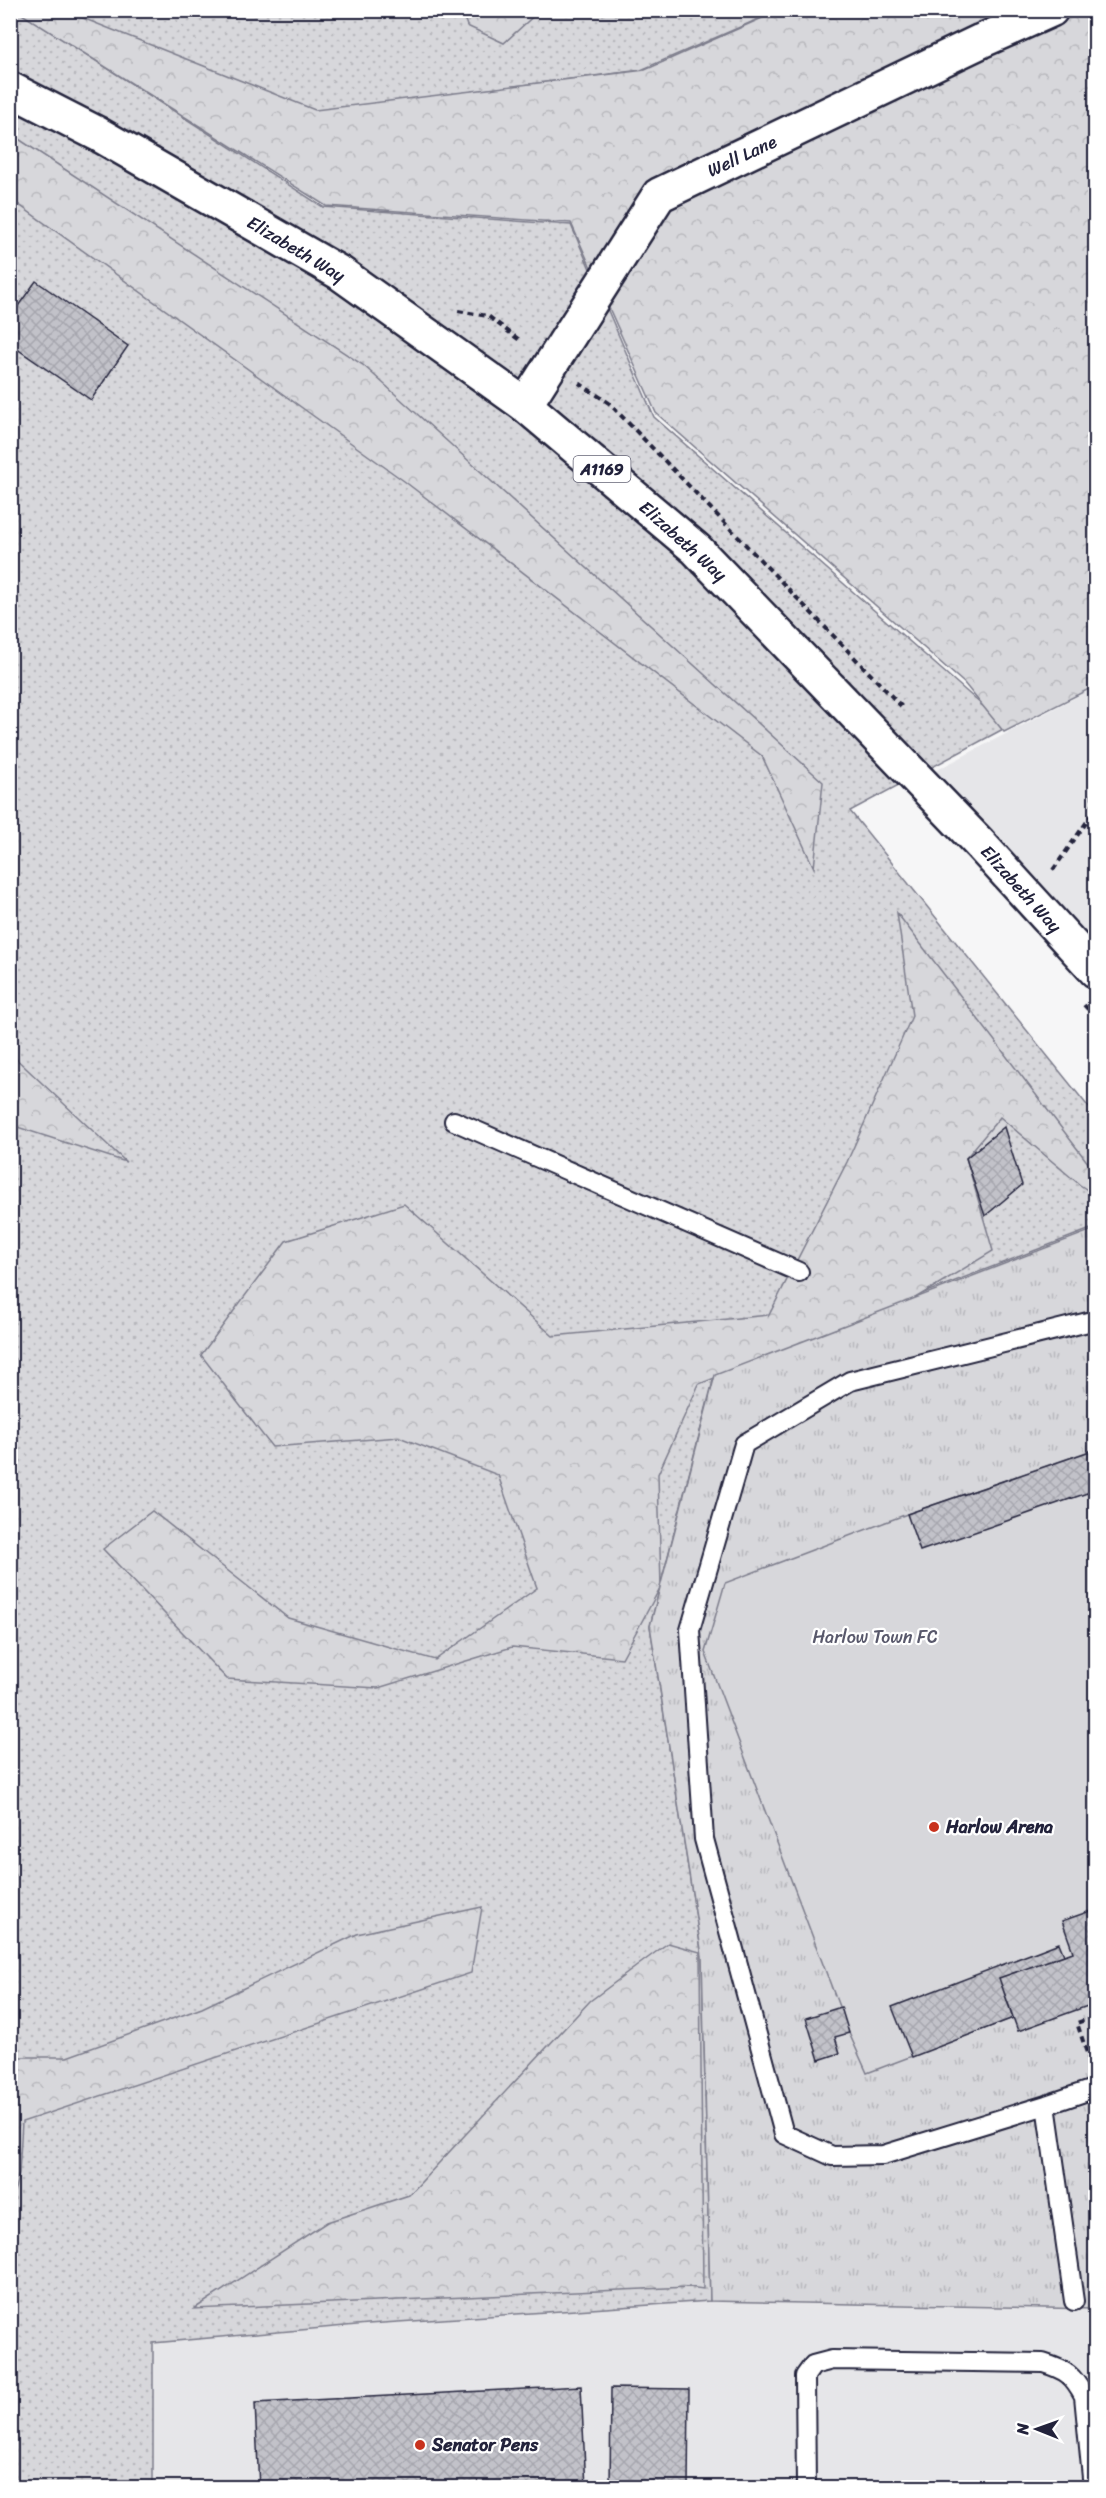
<svg xmlns="http://www.w3.org/2000/svg" width="1106" height="2498" viewBox="0 0 1106 2498" font-family="Sriracha,sans-serif">
	<defs>
		<pattern id="grass-dots" width="8" height="8" patternUnits="userSpaceOnUse" patternTransform="scale(1.5)"><rect width="8" height="8" fill="#d7d7db"/><path d="M2 2h.1M6 6h.1" fill="none" stroke="#b8b8bd" stroke-width="1.8" stroke-linecap="round"/></pattern>
		<pattern id="forest-crowns" width="20" height="18" patternUnits="userSpaceOnUse" patternTransform="scale(1.5)"><rect width="20" height="18" fill="#d7d7db"/><path d="M2 6a3 3 0 1 1 6 0M12 15a3 3 0 1 1 6 0" fill="none" stroke="#b8b8bd"/></pattern>
		<pattern id="park-tufts" width="24" height="20" patternUnits="userSpaceOnUse" patternTransform="scale(1.5)"><rect width="24" height="20" fill="#d7d7db"/><path d="M3 7l-1-3M5 7V3M7 7l1-3M15 17l-1-3M17 17v-4M19 17l1-3" fill="none" stroke="#b8b8bd"/></pattern>
		<pattern id="building-cross-hatch" width="8" height="8" patternUnits="userSpaceOnUse" patternTransform="scale(1.5)"><rect width="8" height="8" fill="#c2c2c9"/><path d="M0 0l8 8M0 8l8-8" fill="none" stroke="#a6a6ae"/></pattern>
	</defs>
	<rect width="100%" height="100%" fill="#f6f6f7"/>
	<filter id="ink" filterUnits="userSpaceOnUse"><feTurbulence type="fractalNoise" baseFrequency=".0167" numOctaves="2"/><feDisplacementMap in="SourceGraphic" scale="12" xChannelSelector="R" yChannelSelector="G"/><feConvolveMatrix kernelMatrix="1 2 1 2 8 2 1 2 1" color-interpolation-filters="sRGB"/></filter>
	<g filter="url(#ink)">
		<path fill="#e6e6e9" d="M 1095,687 L 1095,943 L 935,771 Z
			M 710,2301 L 1095,2309 L 1095,2487 L 153,2488 L 153,2343 L 368,2324 Z"/>
		<path fill="url(#grass-dots)" stroke="#7c7c8b" stroke-width="1.5" d="M 17,10 L 323,207 L 571,225 L 654,417 L 1007,727 L 850,811 L 1095,1115 L 1096,1227 L 715,1373 L 650,1626 L 702,1956 L 710,2301 L 368,2324 L 153,2343 L 153,2487 L 11,2488 L 10,11 Z
			M 64,11 L 777,11 L 641,70 L 310,112 Z"/>
		<path fill="url(#forest-crowns)" stroke="#7c7c8b" stroke-width="1.5" d="M 17,11 L 65,11 L 315,110 L 645,70 L 778,11 L 1095,11 L 1095,686 L 1004,732 L 964,683 L 656,413 L 571,223 L 326,206 Z
			M 462,11 L 462,10 L 539,11 L 504,43 L 467,26 Z
			M 11,134 L 363,365 L 823,782 L 814,868 L 762,756 L 404,481 L 11,199 Z
			M 897,913 L 1095,1172 L 1095,1195 L 1080,1185 L 1000,1117 L 966,1158 L 993,1251 L 907,1303 L 699,1384 L 658,1474 L 661,1586 L 622,1658 L 512,1647 L 378,1688 L 227,1679 L 103,1549 L 152,1511 L 288,1618 L 435,1660 L 537,1588 L 498,1475 L 399,1437 L 272,1447 L 201,1355 L 286,1241 L 404,1204 L 553,1336 L 769,1315 L 847,1162 L 912,1016 Z
			M 11,1054 L 126,1162 L 11,1125 Z
			M 482,1907 L 471,1973 L 22,2122 L 19,2174 L 11,2203 L 11,2057 L 67,2057 L 202,2008 L 357,1934 Z
			M 668,1943 L 700,1952 L 703,2289 L 689,2287 L 194,2309 L 327,2222 L 409,2195 L 590,2001 Z"/>
		<path fill="url(#park-tufts)" stroke="#7c7c8b" stroke-width="1.5" d="M 1095,1229 L 1095,2309 L 710,2301 L 702,1956 L 650,1626 L 715,1375 Z"/>
		<path fill="#d7d7db" stroke="#7c7c8b" stroke-width="1.5" d="M 1095,1449 L 1095,2003 L 1013,2018 L 867,2073 L 849,2033 L 705,1652 L 725,1583 L 907,1514 Z"/>
		<path fill="url(#building-cross-hatch)" stroke="#22223b" stroke-width="1.5" d="M 36,281 L 128,346 L 91,400 L 10,344 L 10,317 Z
			M 1004,1127 L 1022,1185 L 985,1216 L 966,1158 Z
			M 1096,1449 L 1096,1490 L 920,1551 L 907,1514 Z
			M 1096,1909 L 1096,2003 L 1018,2031 L 999,1978 L 1073,1952 L 1062,1921 Z
			M 1059,1943 L 1064,1955 L 999,1978 L 1013,2018 L 912,2057 L 892,2007 Z
			M 841,2007 L 849,2033 L 835,2037 L 840,2053 L 819,2060 L 806,2018 Z
			M 1091,2349 L 1096,2349 L 1096,2425 L 1089,2425 Z
			M 581,2386 L 586,2488 L 259,2488 L 255,2403 Z
			M 611,2388 L 689,2389 L 688,2488 L 610,2488 Z"/>
		<g fill="none" stroke-linecap="round" stroke-linejoin="round">
			<g stroke="#22223b" stroke-width="22">
				<path id="lane" d="M 454,1121 L 799,1272
					M 1096,1320 L 850,1381 L 744,1444 L 690,1630 L 704,1839 L 784,2134 L 832,2156 L 883,2155 L 1046,2105 L 1096,2088
					M 1046,2105 L 1074,2301
					M 806,2488 L 805,2376 L 813,2365 L 832,2360 L 1043,2363 C 1066,2370 1073,2375 1084,2396 L 1093,2488"/>
			</g>
			<g stroke="#22223b" stroke-width="38">
				<path id="street" d="M 525,405 L 659,195 L 981,41 L 1051,10"/>
			</g>
			<g stroke="#22223b" stroke-width="38">
				<path id="primary" d="M 10,89 L 98,134 L 340,273 L 525,405 L 696,549 L 979,843 L 1096,971"/>
			</g>
			<path stroke="#22223b" stroke-width="4" stroke-dasharray="6 4.5" stroke-linecap="butt" d="M 458,311 L 488,316 L 522,342
				M 579,383 L 609,403 L 904,709
				M 1053,870 L 1093,813 L 1093,782 L 1096,778
				M 1084,1005 L 1096,1018
				M 1090,2062 L 1077,2023 L 1096,2016"/>
			<use href="#lane" stroke="#fff" stroke-width="18"/>
			<use href="#street" stroke="#fff" stroke-width="33"/>
			<use href="#primary" stroke="#fff" stroke-width="33"/>
		</g>
	</g>
	<g fill="#c8321e" stroke="#fff" stroke-width="2">
		<circle cx="934" cy="1827" r="6"/>
		<circle cx="420" cy="2445" r="6"/>
	</g>
	<g text-anchor="middle" stroke-width="4.5" stroke-linejoin="round" paint-order="stroke">
		<rect fill="#fff" stroke="#646476" stroke-width="1.5" x="573.5" y="456" width="57" height="26" rx="4.5"/>
		<g font-size="16" font-weight="bold" fill="#22223b">
			<text x="602" y="475">A1169</text>
		</g>
		<g font-size="18" fill="#22223b" stroke="#fff">
			<text transform="translate(742 156) rotate(-25)" y="6">Well Lane</text>
			<text transform="translate(296 249) rotate(31)" y="6">Elizabeth Way</text>
			<text transform="translate(683 541) rotate(42)" y="6">Elizabeth Way</text>
			<text transform="translate(1021 889) rotate(48)" y="6">Elizabeth Way</text>
		</g>
		<g font-size="18" fill="#58586b" stroke="#fff">
			<text x="875" y="1643">Harlow Town FC</text>
		</g>
		<g font-size="18" font-weight="bold" fill="#22223b" stroke="#fff" text-anchor="start">
			<text x="946" y="1833">Harlow Arena</text>
			<text x="432" y="2451">Senator Pens</text>
		</g>
	</g>
	<rect width="1106" height="2498" fill="none" stroke="#fff" stroke-width="36"/>
	<rect x="18" y="18" width="1070" height="2462" fill="none" stroke="#22223b" stroke-width="2" filter="url(#ink)"/>
	<g transform="translate(1037 2429) rotate(271)" stroke="#ffffff" stroke-width="4.5" paint-order="stroke">
	<path d="M0-4.5L10 22L0 15L-10 22Z" fill="#22223b"/>
	<text y="-9" font-size="16" font-weight="bold" text-anchor="middle" fill="#22223b">N</text>
	</g>
</svg>
